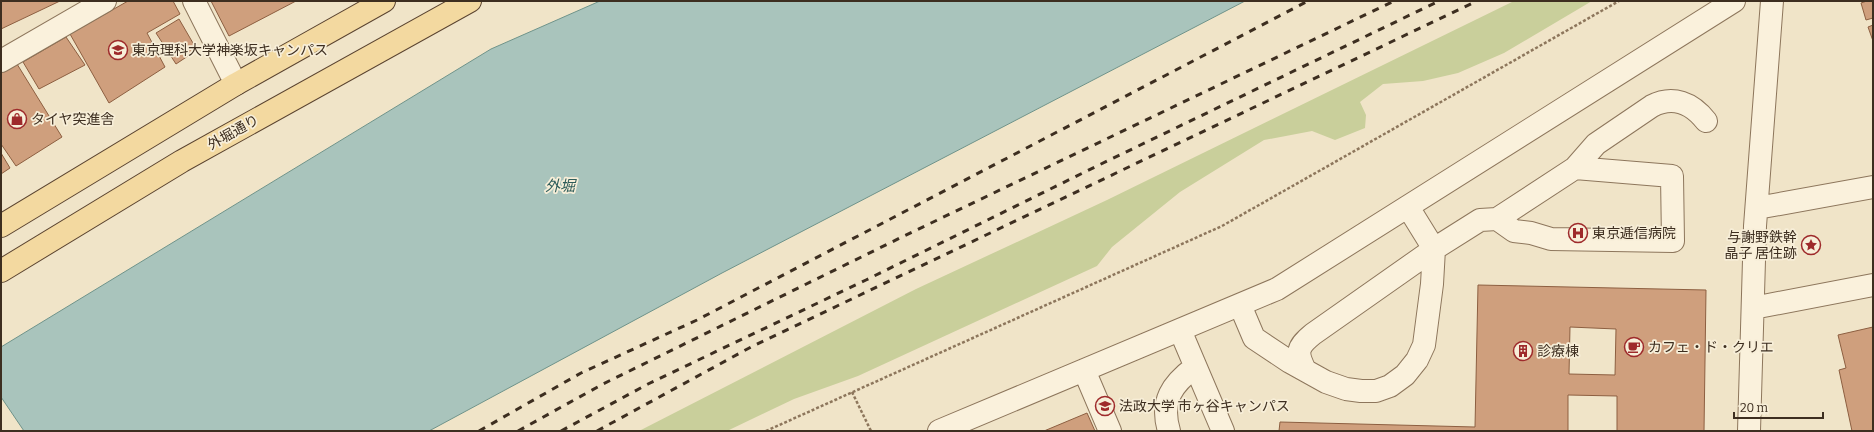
<svg xmlns="http://www.w3.org/2000/svg" width="1874" height="432" viewBox="0 0 1874 432" font-family="Bitter,'Noto Sans JP',serif">
	<rect width="100%" height="100%" fill="#f0e4c8"/>
	<path fill="#c9cf9b" d="M 1514,1 L 1592,1 L 1504,53 L 1458,73 L 1423,81 L 1383,84 L 1360,102 L 1366,115 L 1365,128 L 1335,140 L 1312,131 L 1264,140 L 1180,192 L 1112,247 L 1097,266 L 858,376 L 794,399 L 727,431 L 639,431 L 916,289 L 1107,200 Z"/>
	<path fill="#a9c4bc" stroke="#6f938a" d="M 600,1 L 1245,1 L 722,273 L 429,431 L 24,431 L 1,397 L 1,347 L 491,49 Z"/>
	<path fill="#cf9f7d" stroke="#8d5f41" fill-rule="evenodd" d="M 1,1 L 60,1 L 1,29 Z
		M 128,1 L 173,1 L 180,14 L 147,33 L 165,67 L 109,103 L 70,34 Z
		M 211,1 L 296,1 L 229,36 Z
		M 1867,1 L 1873,1 L 1873,18 L 1866,20 L 1861,3 Z
		M 179,19 L 197,50 L 176,64 L 156,33 Z
		M 1873,25 L 1873,41 L 1868,27 Z
		M 66,37 L 85,65 L 39,89 L 23,62 Z
		M 17,64 L 62,137 L 16,166 L 1,144 L 1,73 Z
		M 1,153 L 10,168 L 1,174 Z
		M 1478,285 L 1706,290 L 1704,431 L 1617,431 L 1617,396 L 1568,395 L 1568,431 L 1279,431 L 1280,422 L 1475,427 ZM 1570,327 L 1616,329 L 1615,375 L 1569,374 Z
		M 1873,327 L 1873,431 L 1852,431 L 1839,370 L 1846,368 L 1838,335 Z
		M 1087,413 L 1095,431 L 1044,431 Z"/>
	<g fill="none" stroke-linecap="round" stroke-linejoin="round">
		<g stroke="#8d765c" stroke-width="24">
			<path id="minor" d="M 194,1 L 236,84
				M 1,61 L 105,1
				M 1757,208 L 1873,187
				M 1497,219 L 1514,231 L 1531,233 L 1551,239 L 1673,241 L 1672,176 L 1575,168
				M 1240,305 L 1254,338 L 1290,362 L 1326,382 L 1346,389 L 1361,391 L 1376,391 L 1390,386 L 1405,375 L 1417,360 L 1424,345 L 1432,284 L 1434,249 L 1408,207
				M 1753,308 L 1873,285
				M 1180,330 L 1223,431
				M 1084,370 L 1110,431
				M 1305,370 C 1296,352 1297,347 1313,334 L 1434,249 L 1480,220 L 1497,219 L 1575,168 L 1596,144 L 1652,106 C 1673,95 1692,103 1706,121
				M 939,431 L 1277,289 L 1734,1
				M 1169,431 C 1160,401 1172,384 1195,367
				M 1749,431 L 1755,226 L 1772,1"/>
		</g>
		<g stroke="#5b4430" stroke-width="24">
			<path id="major" d="M 1,226 L 236,84 L 384,1
				M 1,271 L 182,161 L 470,1"/>
		</g>
		<path stroke="#8d765c" stroke-width="2.5" stroke-dasharray="3 2" stroke-linecap="butt" d="M 852,392 L 871,431
			M 766,431 L 1222,226 L 1619,1"/>
		<use href="#minor" stroke="#faf1dc" stroke-width="22"/>
		<use href="#major" stroke="#f3d9a0" stroke-width="22"/>
		<path stroke="#3d2e20" stroke-width="3" stroke-dasharray="7 7" stroke-linecap="butt" d="M 479,431 L 581,373 L 697,320 L 1308,1
			M 518,431 L 603,384 L 904,236 L 1394,1
			M 561,431 L 648,384 L 866,280 L 1099,165 L 1439,1
			M 597,431 L 751,347 L 1477,1"/>
	</g>
	<defs>
		<g id="university-ring" transform="scale(1)"><circle r="9.5" fill="#f7eed8" stroke="#9e2a2b" stroke-width="1.5"/><path d="M0-5L7-2L0 1L-7-2ZM-4 1L0 2.5L4 1V4Q0 6-4 4Z" fill="#9e2a2b"/></g>
		<g id="shop-ring" transform="scale(1)"><circle r="9.5" fill="#f7eed8" stroke="#9e2a2b" stroke-width="1.5"/><path d="M-5-2.5h2.3a2.7 3.5 0 0 1 5.4 0H5L5.5 6h-11ZM-1.5-2.5h3a1.5 2.3 0 0 0-3 0Z" fill="#9e2a2b"/></g>
		<g id="hospital-ring" transform="scale(1)"><circle r="9.5" fill="#f7eed8" stroke="#9e2a2b" stroke-width="1.5"/><path d="M-5-5h3v3.5h4V-5h3V5h-3V1.5h-4V5h-3Z" fill="#9e2a2b"/></g>
		<g id="sight-ring" transform="scale(1)"><circle r="9.5" fill="#f7eed8" stroke="#9e2a2b" stroke-width="1.5"/><path d="M0-6L1.8-2.2L6-1.7L2.9 1.2L3.7 5.4L0 3.3L-3.7 5.4L-2.9 1.2L-6-1.7L-1.8-2.2Z" fill="#9e2a2b"/></g>
		<g id="cafe-ring" transform="scale(1)"><circle r="9.5" fill="#f7eed8" stroke="#9e2a2b" stroke-width="1.5"/><path d="M-5.5-4.5H6V0H3Q3 3.5 0 3.5H-2.5Q-5.5 3.5-5.5 0ZM3-3.2v2h1.7v-2ZM-6 4.5H4V6H-6Z" fill="#9e2a2b"/></g>
		<g id="building-ring" transform="scale(1)"><circle r="9.5" fill="#f7eed8" stroke="#9e2a2b" stroke-width="1.5"/><path d="M-4-6H4V6H1V3H-1V6H-4ZM-2.5-4.3h1.7v1.8h-1.7ZM.8-4.3h1.7v1.8H.8ZM-2.5-1h1.7V.8h-1.7ZM.8-1h1.7V.8H.8Z" fill="#9e2a2b"/></g>
	</defs>
	<g fill-rule="evenodd">
		<use href="#university-ring" x="118" y="50"/>
		<use href="#shop-ring" x="17" y="119"/>
		<use href="#hospital-ring" x="1578" y="233"/>
		<use href="#sight-ring" x="1811" y="245"/>
		<use href="#cafe-ring" x="1634" y="347"/>
		<use href="#building-ring" x="1523" y="351"/>
		<use href="#university-ring" x="1105" y="406"/>
	</g>
	<g text-anchor="middle" stroke-width="3.5" stroke-linejoin="round" paint-order="stroke">
		<g font-size="14" fill="#3d2e20" stroke="#f7eed8" text-anchor="start">
			<text x="132" y="55">東京理科大学神楽坂キャンパス</text>
			<text x="31" y="124">タイヤ突進舎</text>
			<text x="1592" y="238">東京逓信病院</text>
			<text x="1797" y="242" text-anchor="end">与謝野鉄幹<tspan x="1797" dy="16">晶子 居住跡</tspan></text>
			<text x="1648" y="352">カフェ・ド・クリエ</text>
			<text x="1537" y="356">診療棟</text>
			<text x="1119" y="411">法政大学 市ヶ谷キャンパス</text>
		</g>
		<g font-size="14" fill="#3d2e20" stroke="#f7eed8">
			<text transform="translate(233 132) rotate(-29)" y="5">外堀通り</text>
		</g>
		<g font-size="15" font-style="italic" fill="#2f5d5a" stroke="#f7eed8">
			<text x="560" y="191">外堀</text>
		</g>
	</g>
	<rect width="1874" height="432" fill="none" stroke="#3d2e20" stroke-width="4"/>
	<path d="M1734 412v6h89v-6" fill="none" stroke="#3d2e20" stroke-width="2"/>
	<text x="1740" y="412" font-size="12" fill="#3d2e20" stroke="#f7eed8" stroke-width="3" paint-order="stroke">20 m</text>
</svg>
